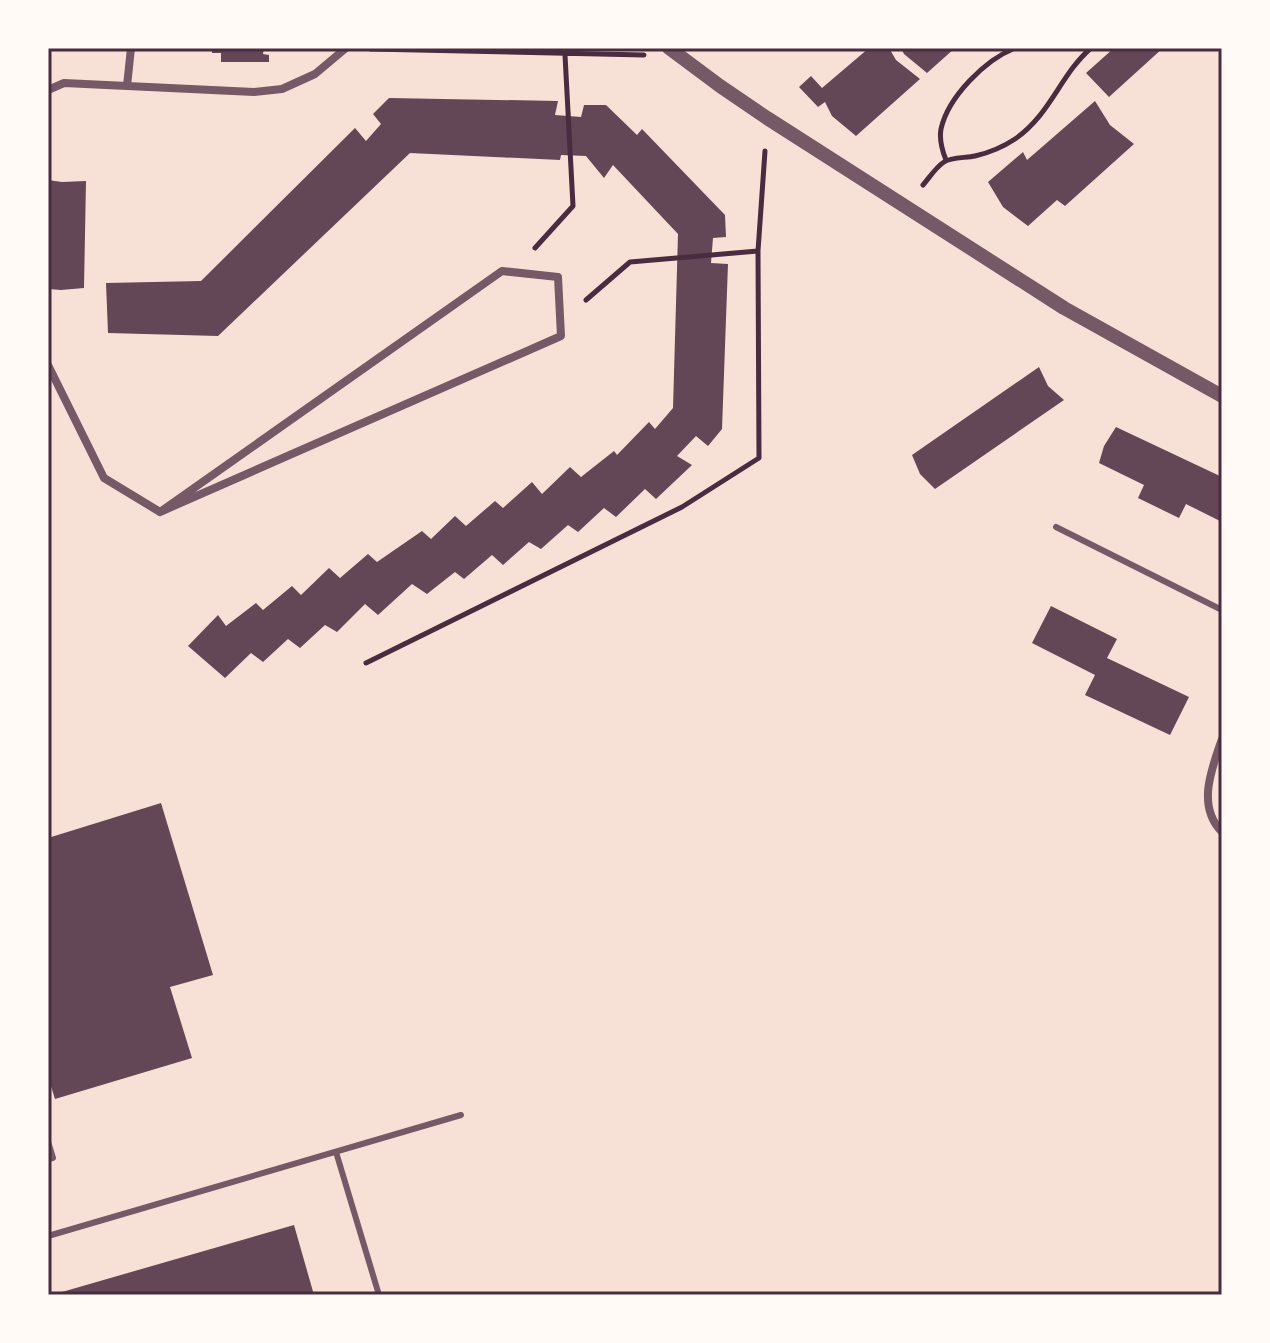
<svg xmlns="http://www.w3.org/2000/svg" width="1270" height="1343" viewBox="0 0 1270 1343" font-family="Barlow,sans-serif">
	<rect width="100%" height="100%" fill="#f7e1d7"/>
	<path fill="#644757" d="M 212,48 L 264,48 L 263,54 L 269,55 L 269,62 L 221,62 L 221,53 L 212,53 Z
		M 869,48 L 889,48 L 896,60 L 920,79 L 856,136 L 832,116 L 825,102 L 818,107 L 799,87 L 811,76 L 822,88 Z
		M 901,48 L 955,48 L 927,73 L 904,54 Z
		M 1114,48 L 1163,48 L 1109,97 L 1086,73 Z
		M 389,98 L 558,101 L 555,115 L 581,117 L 584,105 L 606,105 L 637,135 L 642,129 L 725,215 L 726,237 L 713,238 L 711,263 L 728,264 L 722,429 L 708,446 L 696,436 L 677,456 L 692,465 L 656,499 L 645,489 L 616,517 L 604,508 L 578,532 L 568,525 L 541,549 L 529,542 L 503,565 L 492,555 L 464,579 L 455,572 L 427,594 L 412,584 L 378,615 L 365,604 L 337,632 L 325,625 L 300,648 L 288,639 L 263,662 L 251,653 L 225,678 L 188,646 L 218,615 L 226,626 L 256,603 L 263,610 L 292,586 L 301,595 L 329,568 L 340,578 L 368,554 L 377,562 L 422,531 L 431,539 L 455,516 L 466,526 L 495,501 L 503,508 L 532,482 L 542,494 L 570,467 L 581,477 L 614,451 L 617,455 L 649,422 L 655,429 L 673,408 L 678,234 L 613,165 L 604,178 L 586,156 L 561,155 L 560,160 L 410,153 L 218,336 L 108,333 L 106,283 L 201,281 L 355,128 L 366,141 L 381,124 L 373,114 Z
		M 1095,101 L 1110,125 L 1134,144 L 1065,206 L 1057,200 L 1028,226 L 1003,207 L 988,182 L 1023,152 L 1027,160 Z
		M 48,180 L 62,182 L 86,181 L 84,288 L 61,290 L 48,289 Z
		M 1039,367 L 1048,386 L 1064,400 L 935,489 L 920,474 L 912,455 Z
		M 1116,427 L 1222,477 L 1222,522 L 1186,504 L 1179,518 L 1138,498 L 1144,485 L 1099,463 L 1104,446 Z
		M 1051,606 L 1117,639 L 1107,658 L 1189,697 L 1170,735 L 1085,695 L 1095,675 L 1032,643 Z
		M 161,803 L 213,975 L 170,987 L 192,1058 L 55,1099 L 48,1077 L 48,838 Z
		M 294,1225 L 314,1295 L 55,1295 L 55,1294 Z"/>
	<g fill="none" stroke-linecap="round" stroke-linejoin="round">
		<path stroke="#4a2c40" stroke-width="5" d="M 370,49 L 644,55
			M 946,160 C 942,150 939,140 941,129 C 948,97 985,60 1015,48
			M 923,185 C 929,178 936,167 944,162 C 951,157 966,158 975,156 C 988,153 1003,147 1015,139 C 1051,114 1060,75 1091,48
			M 535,248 L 573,206 L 565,55
			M 586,300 L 630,262 L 758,251
			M 366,663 L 682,507 L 759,458 L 758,251 L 765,151"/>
		<path stroke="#755966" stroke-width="6" d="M 1056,527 L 1222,610
			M 48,1142 L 53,1158 L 48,1159
			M 336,1152 L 379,1295
			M 48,1236 L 461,1115"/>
		<path stroke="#755966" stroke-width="8" d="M 127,86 L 131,48
			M 48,90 L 64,83 L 254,92 L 282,89 L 315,74 L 346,48
			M 502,271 L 558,277 L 561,336 L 160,512 Z
			M 48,365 L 104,478 L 160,512
			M 1222,739 C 1212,768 1196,806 1222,832"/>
		<path stroke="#755966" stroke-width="14" d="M 669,48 L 720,86 L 767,118 L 1064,308 L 1222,396"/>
	</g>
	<rect width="1270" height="1343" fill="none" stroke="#fffaf5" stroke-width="100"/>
	<rect x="50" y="50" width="1170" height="1243" fill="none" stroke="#4a2c40" stroke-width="3"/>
</svg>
